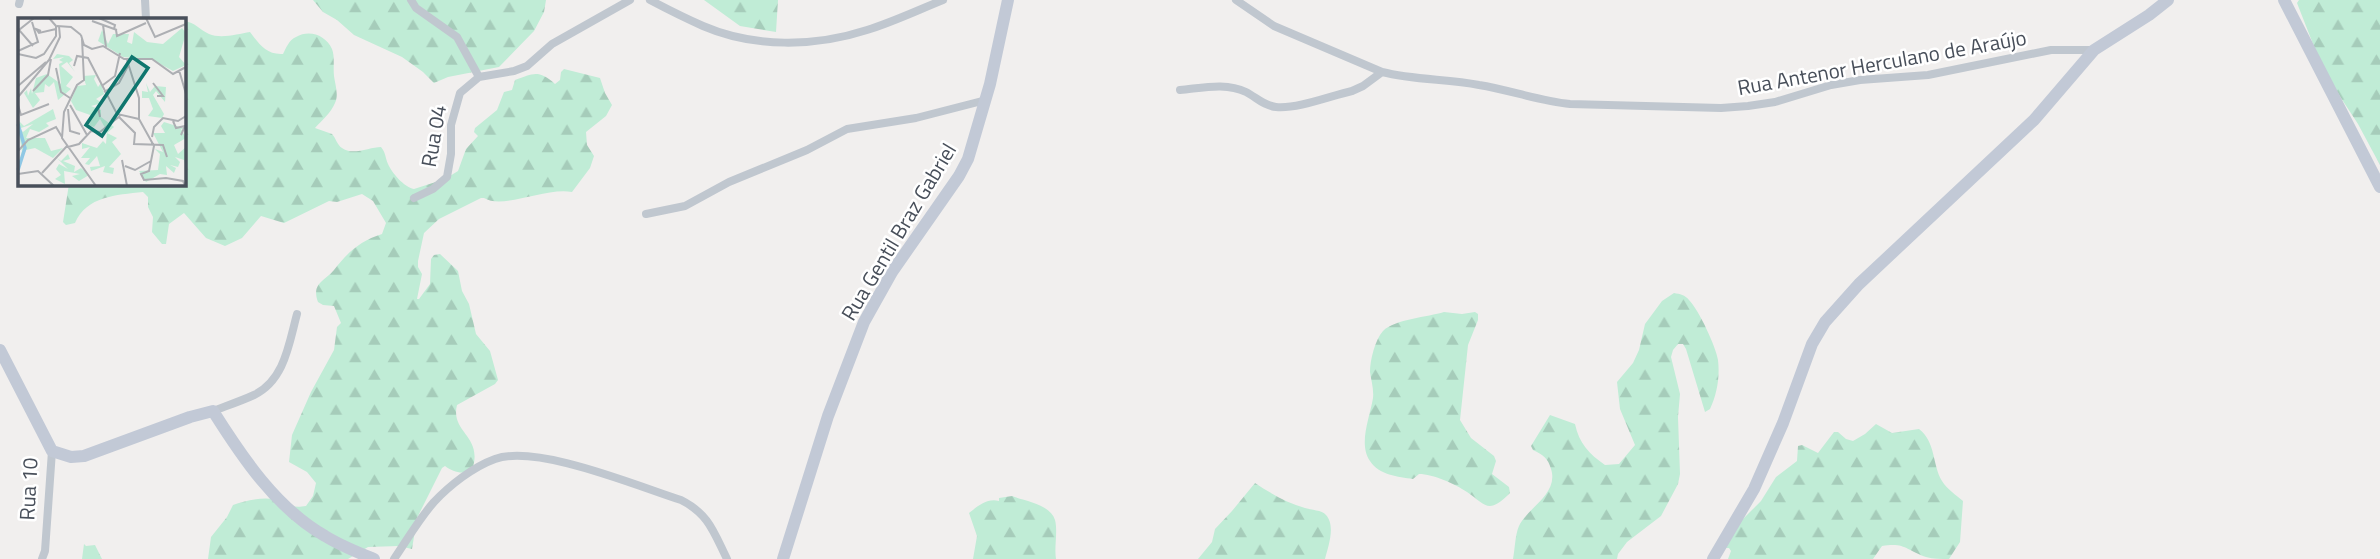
<svg xmlns="http://www.w3.org/2000/svg" width="2380" height="559" viewBox="0 0 2380 559" font-family="'Titillium Web',sans-serif">
	<defs>
		<pattern id="forest-firs" width="22" height="20" patternUnits="userSpaceOnUse" patternTransform="scale(1.75)"><rect width="22" height="20" fill="#c0ecd6"/><path d="M5 1l3.5 6h-7zM16 11l3.5 6h-7z" fill="#a6ccba"/></pattern>
	</defs>
	<rect width="100%" height="100%" fill="#f1efee"/>
	<path fill="url(#forest-firs)" d="M 313,0 L 546,0 L 544,12 L 534,31 L 499,67 L 448,77 L 434,83 L 423,72 L 402,57 L 354,35 L 337,20 L 323,12 Z
		M 704,0 L 778,0 L 776,32 L 740,26 Z
		M 2299,0 L 2380,0 L 2380,165 L 2358,124 L 2324,72 L 2297,3 Z
		M 184,21 C 195,22 200,30 209,34 C 221,39 238,34 250,32 C 259,44 266,55 283,54 C 286,48 289,40 296,37 C 309,29 326,35 332,49 C 335,57 333,67 334,76 C 335,84 339,95 335,103 C 331,113 322,120 315,128 L 332,134 C 336,138 337,145 342,148 C 352,156 370,147 381,147 C 386,153 385,157 388,164 C 392,173 404,187 414,189 L 445,179 L 458,171 L 466,149 L 478,136 L 474,132 L 475,128 L 497,110 L 504,92 L 512,90 L 515,80 C 533,74 538,69 555,84 L 560,80 L 561,72 L 564,69 L 600,78 L 605,93 L 612,105 L 606,116 L 586,132 L 587,145 L 594,156 L 590,168 L 572,192 C 545,187 503,210 484,198 L 481,198 L 439,219 L 424,233 L 418,261 L 418,267 L 422,274 L 417,299 L 419,299 L 430,284 L 431,259 L 434,255 L 440,254 L 458,271 L 462,291 L 469,304 L 476,334 L 490,351 L 498,380 L 495,384 L 457,405 C 450,433 484,436 472,470 C 463,475 453,472 445,466 L 442,468 L 417,518 L 412,549 L 399,546 L 368,547 L 348,559 L 208,559 L 211,537 L 227,517 L 233,505 C 244,501 261,497 273,499 C 287,503 290,509 306,506 L 313,496 L 316,483 L 307,472 L 289,462 L 292,435 L 311,392 L 334,350 L 337,327 L 341,323 L 334,306 L 323,305 L 318,302 C 311,283 325,281 334,270 C 348,252 360,241 382,234 L 386,223 L 373,201 L 362,194 L 337,202 L 329,201 L 284,223 L 261,216 L 242,238 L 225,246 L 206,238 L 184,213 L 169,224 L 166,244 L 162,244 L 152,232 L 153,217 L 148,207 L 148,197 L 143,192 C 116,195 87,196 75,223 L 66,225 L 63,222 L 69,184 L 184,184 Z
		M 1674,293 C 1680,294 1685,295 1689,300 C 1699,310 1716,347 1718,360 C 1720,377 1717,394 1710,409 L 1705,412 L 1686,349 L 1683,344 L 1678,344 L 1673,350 L 1671,357 L 1680,394 L 1678,417 L 1680,474 L 1678,484 L 1661,516 L 1627,542 L 1618,554 L 1617,559 L 1513,559 C 1515,549 1515,535 1519,526 C 1528,507 1559,494 1551,469 C 1548,458 1543,455 1533,450 L 1531,446 L 1550,415 L 1575,424 C 1579,443 1589,454 1605,465 L 1619,464 L 1635,445 L 1620,409 L 1617,382 L 1633,363 L 1639,350 L 1645,324 L 1662,301 Z
		M 1444,312 L 1462,314 L 1475,312 L 1478,314 L 1478,320 L 1468,345 L 1460,420 L 1471,438 L 1494,456 L 1496,461 L 1492,474 L 1509,487 L 1510,493 C 1488,515 1486,505 1467,492 C 1455,484 1433,474 1419,474 L 1413,479 C 1398,477 1379,475 1370,461 C 1358,444 1370,417 1373,398 C 1374,389 1371,380 1370,372 C 1370,360 1375,340 1383,331 C 1395,319 1428,317 1444,312 Z
		M 1876,424 L 1892,433 L 1919,429 C 1936,442 1932,464 1942,481 C 1947,489 1956,495 1963,501 L 1960,542 L 1949,559 C 1941,559 1933,559 1926,557 C 1906,550 1905,542 1882,546 L 1873,559 L 1728,559 L 1731,551 L 1729,548 L 1724,548 L 1726,536 L 1761,501 L 1776,477 L 1797,461 L 1798,446 L 1802,445 L 1818,453 L 1834,432 L 1838,432 L 1846,439 L 1853,441 L 1865,434 Z
		M 1255,483 C 1270,493 1287,503 1305,508 C 1311,510 1322,510 1326,515 C 1336,526 1328,547 1325,559 L 1198,559 L 1212,542 L 1215,529 L 1232,511 Z
		M 1012,496 C 1025,501 1050,504 1055,520 C 1058,531 1054,547 1056,559 L 973,559 L 977,536 L 969,513 C 978,506 987,498 999,501 L 999,498 Z
		M 84,544 L 86,546 L 95,545 L 102,559 L 82,559 Z"/>
	<g fill="none" stroke-linecap="round" stroke-linejoin="round">
		<path stroke="#c0c7cf" stroke-width="8" d="M 145,0 L 146,19
			M 411,0 L 416,8 L 457,37 L 479,77
			M 650,0 C 667,9 685,18 703,26 C 754,48 815,47 867,30 C 893,22 918,10 943,0
			M 1236,0 L 1274,26 L 1382,72 C 1414,80 1447,79 1479,85 C 1510,90 1539,101 1570,104 L 1721,108 L 1748,106 L 1775,102 L 1831,85 L 1860,80 L 1928,75 L 2051,50 L 2094,50
			M 19,4 L 20,0
			M 1180,90 C 1202,88 1226,82 1246,92 C 1256,97 1264,106 1276,107 C 1298,109 1330,96 1352,91 L 1363,86 L 1382,72
			M 414,198 L 433,189 L 447,177 L 451,154 L 451,125 L 460,93 L 479,77 L 514,71 L 527,66 L 552,44 L 630,0
			M 646,214 L 685,206 L 729,182 L 807,150 L 847,129 L 916,118 L 986,100
			M 213,411 C 226,406 241,401 254,395 C 285,380 289,343 297,314
			M 42,559 L 45,551 L 52,451
			M 394,559 C 407,540 419,519 434,502 C 450,485 473,467 495,459 C 537,444 637,486 681,500 C 709,514 714,533 727,559"/>
		<path stroke="#c2c9d6" stroke-width="12" d="M 2284,0 L 2380,187
			M 0,350 L 52,451 L 71,457 L 84,456 L 190,417 L 213,411 C 242,457 276,508 325,536 C 341,546 357,552 374,559
			M 783,559 L 828,416 L 864,322 L 892,272 L 959,176 L 968,159 L 990,84 L 1008,0
			M 1713,559 L 1754,489 L 1783,423 L 1812,344 L 1825,322 L 1859,284 L 2034,120 L 2094,50 L 2149,15 L 2168,0"/>
	</g>
	<g text-anchor="middle" stroke-width="5" stroke-linejoin="round" paint-order="stroke">
		<g font-size="21" fill="#484f5a" stroke="#fff">
			<text transform="translate(1882 63) rotate(-10)" y="7">Rua Antenor Herculano de Araújo</text>
			<text transform="translate(434 136) rotate(-80)" y="7">Rua 04</text>
			<text transform="translate(899 232) rotate(-59)" y="7">Rua Gentil Braz Gabriel</text>
			<text transform="translate(29 489) rotate(-87)" y="7">Rua 10</text>
		</g>
	</g>
	<g transform="translate(18 18)">
		<rect width="168" height="168" fill="#f1efee"/>
		<path d="M 164,10 L 168,15 L 161,39 L 168,47 L 155,53 L 135,42 L 105,39 L 80,23 L 84,12 L 90,26 L 95,16 L 111,16 L 109,24 L 114,26 L 116,14 L 129,24 L 145,26 ZM 39,36 L 51,38 L 55,42 L 51,45 L 57,54 L 49,44 L 43,48 L 55,59 L 48,68 L 53,71 L 40,82 L 36,64 L 31,69 L 27,66 L 26,74 L 17,75 L 22,82 L 15,90 L 6,75 L 9,72 L 10,78 L 13,70 L 14,76 L 18,60 L 29,56 L 43,66 L 41,46 L 45,44 L 41,42 L 46,39 L 35,41 ZM 78,57 L 76,61 L 80,69 L 83,65 L 86,76 L 78,81 L 84,85 L 73,88 L 83,92 L 83,99 L 96,109 L 89,115 L 99,120 L 94,124 L 103,136 L 91,149 L 96,150 L 95,156 L 85,154 L 87,148 L 73,153 L 72,149 L 82,148 L 79,138 L 71,147 L 67,146 L 72,140 L 63,140 L 72,129 L 64,131 L 64,125 L 79,130 L 85,123 L 88,126 L 89,113 L 82,101 L 76,109 L 71,107 L 75,98 L 58,92 L 53,83 L 59,68 L 68,67 L 65,58 ZM 128,65 L 132,74 L 137,68 L 148,69 L 147,84 L 138,73 L 135,77 L 146,96 L 144,100 L 130,98 L 135,91 L 131,80 L 124,80 L 124,73 L 130,74 ZM 35,91 L 38,101 L 28,105 L 31,108 L 21,114 L 12,111 L 8,120 L 27,120 L 33,133 L 45,130 L 35,140 L 17,130 L 8,132 L 0,149 L 4,133 L 0,109 L 5,114 L 15,106 L 3,110 L 0,108 L 0,102 L 6,108 ZM 146,104 L 168,111 L 163,111 L 168,120 L 156,127 L 160,136 L 168,129 L 168,149 L 166,142 L 157,139 L 162,144 L 160,149 L 152,147 L 158,150 L 156,155 L 148,148 L 149,157 L 142,156 L 128,164 L 121,153 L 140,152 L 142,136 L 137,131 L 145,134 L 135,115 L 147,115 L 143,108 ZM 50,136 L 52,141 L 45,143 L 57,148 L 56,154 L 63,150 L 71,157 L 61,163 L 54,158 L 62,156 L 46,153 L 47,166 L 37,161 L 43,157 L 38,151 L 41,146 L 50,151 L 39,140 L 43,143 Z" fill="#c0ecd6"/>
		<path fill="none" stroke="#90c8e5" stroke-width="3.5" d="M 0,106 L 7,130 L 0,152"/>
		<path fill="none" stroke="#adafb3" stroke-width="2" d="M 81,0 L 97,7 L 96,11M 128,0 L 137,19 L 168,6M 74,3 L 99,12M 85,7 L 88,29M 39,8 L 53,9 L 63,17M 98,12 L 99,18 L 128,5M 23,13 L 18,11 L 21,15 L 38,11M 63,17 L 66,27 L 74,31 L 85,28 L 106,41 L 134,41 L 155,56 L 168,49M 64,21 L 66,62 L 59,67 L 46,94 L 44,120 L 78,168M 15,28 L 1,12 L 16,0M 0,33 L 20,24 L 14,4M 0,36 L 18,40 L 26,36 L 38,18 L 38,8 L 31,0M 109,42 L 121,80 L 121,101M 56,48 L 59,38 L 70,40 L 99,96 L 121,101M 38,50 L 43,74 L 52,80M 161,52 L 168,76M 135,65 L 145,78 L 139,78M 85,67 L 97,58 L 102,35M 0,68 L 28,44M 15,73 L 30,57 L 33,41M 86,74 L 101,65 L 110,48M 0,79 L 31,42 L 42,19 L 41,8M 0,87 L 3,97 L 31,86M 52,87 L 69,117M 50,91 L 52,113 L 62,116M 82,99 L 80,89 L 87,78M 101,99 L 117,115 L 116,126 L 145,127 L 149,139M 121,101 L 136,128 L 131,153 L 123,156 L 126,162 L 148,160 L 165,163 L 167,168M 155,103 L 158,110 L 167,108 L 163,117M 82,114 L 102,98M 134,119 L 136,109 L 145,100 L 160,103 L 168,98M 50,129 L 61,126 L 73,113 L 82,114M 0,133 L 10,122 L 38,109 L 44,119M 104,142 L 109,168M 107,148 L 117,152 L 133,143M 24,155 L 49,128M 0,156 L 20,153 L 36,168"/>
		<path fill="#0f766e" fill-opacity="0.15" stroke="#0f766e" stroke-width="3.5" d="M 114,39 L 130,50 L 84,118 L 68,107 Z"/>
		<rect width="168" height="168" fill="none" stroke="#484f5a" stroke-width="3.5"/>
	</g>
</svg>
